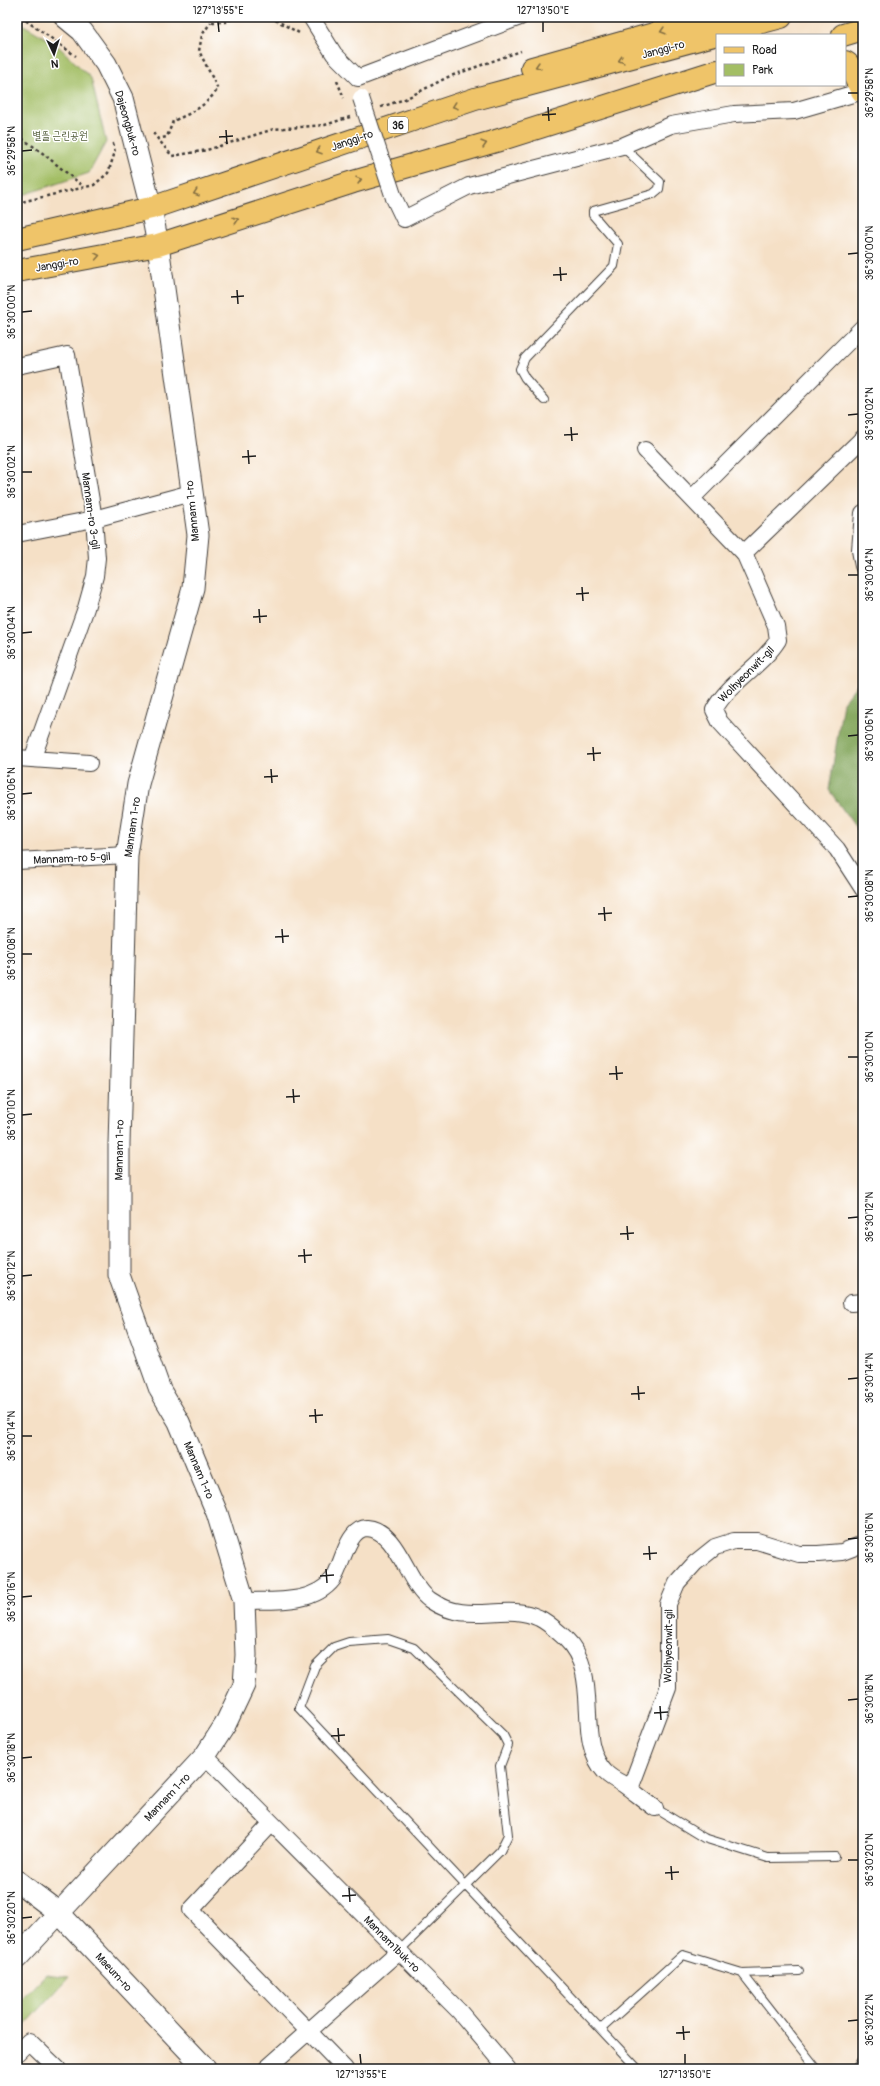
<svg xmlns="http://www.w3.org/2000/svg" width="880" height="2086" viewBox="0 0 880 2086" font-family="Pangolin,'Poor Story',sans-serif">
	<rect width="100%" height="100%" fill="#fff"/>
	<filter id="ink" filterUnits="userSpaceOnUse"><feTurbulence type="fractalNoise" baseFrequency=".025" numOctaves="2"/><feDisplacementMap in="SourceGraphic" scale="8" xChannelSelector="R" yChannelSelector="G"/><feConvolveMatrix kernelMatrix="1 2 1 2 8 2 1 2 1" color-interpolation-filters="sRGB"/></filter>
	<filter id="wash" filterUnits="userSpaceOnUse"><feTurbulence type="fractalNoise" baseFrequency=".012" numOctaves="4" result="noise"/><feDisplacementMap in="SourceGraphic" scale="16" xChannelSelector="R" yChannelSelector="G"/><feGaussianBlur stdDeviation="0.9" result="paint"/><feColorMatrix in="noise" values="0 0 0 0 0 0 0 0 0 0 0 0 0 0 0 0 0 1.4 0 .05"/><feComposite in="paint" operator="in"/></filter>
	<g filter="url(#wash)">
		<rect width="100%" height="100%" fill="#f5e0c6"/>
		<path fill="#a3be65" stroke="#606d40" d="M 17,21 L 56,44 L 91,78 L 106,142 L 89,173 L 17,197 Z
			M 46,1974 L 69,1977 L 17,2034 L 17,2004 Z"/>
		<path fill="#82a55a" stroke="#4f603b" d="M 863,677 L 863,838 L 829,790 L 843,702 Z"/>
	</g>
	<g filter="url(#ink)">
		<g fill="none" stroke-linecap="round" stroke-linejoin="round">
			<g stroke="#3d3936" stroke-width="10">
				<path id="service" d="M 544,400 L 525,378 L 520,369 L 525,358 L 614,266 L 618,244 L 593,215 L 593,211 L 653,194 L 659,189 L 660,182 L 622,146
					M 655,1808 L 704,1838 L 768,1858 L 835,1857
					M 399,1951 L 500,1851 L 508,1835 L 500,1766 L 508,1745 L 503,1735 L 414,1648 L 388,1639 L 349,1642 L 334,1647 L 315,1666 L 299,1708 C 412,1829 525,1949 638,2069
					M 742,1973 L 817,2069
					M 601,2029 L 683,1955 L 742,1973 L 799,1971
					M 856,2069 L 863,2058"/>
			</g>
			<g stroke="#3d3936" stroke-width="18">
				<path id="minor" d="M 311,17 L 334,54 L 358,78
					M 358,78 L 520,17
					M 394,198 L 404,219 L 469,186 L 622,146 L 671,125 L 734,114 L 794,111 L 863,91
					M 17,366 L 67,355 L 94,519 L 97,558 L 95,576 L 86,608 L 33,757
					M 863,438 L 744,553 L 776,626 L 778,640 C 761,667 729,682 714,710 L 720,722 L 837,849 L 863,889
					M 645,450 L 744,553
					M 692,498 L 863,327
					M 863,513 L 860,550 L 863,566
					M 17,534 L 94,519 L 191,493
					M 17,758 L 89,763
					M 17,861 L 127,855
					M 851,1303 L 863,1302
					M 244,1601 C 273,1600 313,1605 333,1579 C 342,1567 347,1528 367,1528 C 398,1530 407,1584 430,1600 C 469,1627 504,1601 539,1618 C 548,1622 557,1631 565,1638 C 604,1675 573,1738 605,1772 C 610,1777 617,1781 623,1784 C 634,1792 644,1800 655,1808
					M 205,1756 L 459,2011 L 508,2069
					M 630,1789 L 668,1688 L 668,1604 L 677,1583 L 695,1563 L 715,1547 L 734,1541 L 757,1541 L 799,1554 L 818,1554 L 842,1552 L 863,1544
					M 271,1824 L 191,1910 L 345,2069
					M 17,2053 L 29,2041 L 58,2069
					M 266,2069 L 399,1951"/>
			</g>
			<g stroke="#3d3936" stroke-width="23">
				<path id="tertiary" d="M 17,1881 L 59,1913 L 206,2069
					M 17,1958 L 205,1756 L 225,1725 L 244,1685 L 246,1655 L 244,1601 L 217,1513 L 179,1422 L 160,1390 L 119,1275 L 119,1144 L 127,855 L 138,784 L 193,588 L 198,535 L 158,245 L 151,208 L 123,98 L 106,64 L 82,31 L 65,17"/>
			</g>
			<g stroke="#3d3936" stroke-width="24">
				<path id="primary" d="M 843,35 L 863,29
					M 845,62 L 848,64 L 862,91
					M 532,68 L 714,17
					M 17,239 L 151,208 L 475,99 L 781,17
					M 17,271 L 158,245 L 353,182 L 496,141 L 717,71"/>
			</g>
			<path stroke="#3d3936" stroke-width="2.5" stroke-dasharray="3 3" stroke-linecap="butt" d="M 21,17 L 76,56
				M 211,17 L 211,22 L 226,22 L 234,17
				M 270,17 L 301,34
				M 337,81 L 344,98
				M 381,107 L 405,99 L 448,77 L 521,51
				M 153,133 L 172,156 L 207,150 L 274,129 L 325,125 L 350,117
				M 17,135 L 40,151 L 84,187
				M 157,139 L 167,137 L 173,121 C 194,112 204,107 218,89 L 199,51 L 202,35 L 211,22
				M 17,203 L 94,185 L 108,173 L 115,152 L 112,140"/>
			<use href="#service" stroke="#fff" stroke-width="8"/>
			<use href="#minor" stroke="#fff" stroke-width="16"/>
			<use href="#tertiary" stroke="#fff" stroke-width="21"/>
			<use href="#primary" stroke="#efc469" stroke-width="22"/>
			<g stroke="#3d3936" stroke-width="18" stroke-linecap="butt">
				<path id="minor-bridge" d="M 361,98 L 394,198"/>
			</g>
			<use href="#minor-bridge" stroke="#fff" stroke-width="16"/>
		</g>
		<defs><path id="oneway-chevron" d="M-2-3.5L2.5 0L-2 3.5" fill="none" stroke-width="1.6" stroke-linecap="round" stroke-linejoin="round"/></defs>
		<g stroke="#867042">
			<use href="#oneway-chevron" transform="translate(663 31) rotate(164)"/>
			<use href="#oneway-chevron" transform="translate(621 60) rotate(165)"/>
			<use href="#oneway-chevron" transform="translate(538 66) rotate(164)"/>
			<use href="#oneway-chevron" transform="translate(455 106) rotate(161)"/>
			<use href="#oneway-chevron" transform="translate(484 144) rotate(-16)"/>
			<use href="#oneway-chevron" transform="translate(319 151) rotate(161)"/>
			<use href="#oneway-chevron" transform="translate(359 180) rotate(-16)"/>
			<use href="#oneway-chevron" transform="translate(196 193) rotate(161)"/>
			<use href="#oneway-chevron" transform="translate(236 220) rotate(-18)"/>
			<use href="#oneway-chevron" transform="translate(97 256) rotate(-10)"/>
		</g>
	</g>
	<path fill="none" stroke="#1c1c1c" stroke-width="1.5" d="M 218,22 L 219,32M 543,22 L 543,32M 848,93 L 858,93M 548,107 L 549,121M 542,115 L 556,114M 226,130 L 227,144M 219,137 L 233,136M 22,151 L 32,150M 848,254 L 858,253M 560,267 L 561,281M 553,275 L 567,274M 237,290 L 238,304M 231,297 L 244,296M 22,312 L 32,311M 848,415 L 858,414M 571,427 L 572,441M 564,435 L 578,434M 248,450 L 249,464M 242,457 L 256,456M 22,472 L 32,472M 848,575 L 858,575M 582,587 L 583,601M 576,594 L 589,593M 259,609 L 260,623M 253,617 L 267,616M 22,633 L 32,632M 848,736 L 858,735M 593,747 L 594,761M 587,754 L 601,753M 271,769 L 272,783M 264,777 L 278,776M 22,794 L 32,793M 848,897 L 858,896M 604,907 L 605,921M 598,914 L 612,913M 282,929 L 283,943M 275,937 L 289,936M 22,954 L 32,954M 848,1057 L 858,1057M 616,1066 L 617,1080M 609,1074 L 623,1073M 293,1089 L 294,1103M 286,1097 L 300,1096M 22,1115 L 32,1114M 848,1218 L 858,1217M 627,1226 L 628,1240M 620,1234 L 634,1233M 304,1249 L 305,1263M 298,1256 L 312,1255M 22,1276 L 32,1275M 848,1379 L 858,1378M 638,1386 L 639,1400M 631,1394 L 645,1393M 315,1409 L 316,1423M 309,1416 L 323,1415M 22,1436 L 32,1436M 848,1539 L 858,1538M 649,1546 L 650,1560M 643,1554 L 657,1553M 326,1569 L 327,1583M 320,1576 L 334,1575M 22,1597 L 32,1596M 848,1700 L 858,1699M 660,1706 L 661,1720M 654,1713 L 668,1712M 338,1728 L 339,1742M 331,1736 L 345,1735M 22,1758 L 32,1757M 848,1860 L 858,1860M 671,1866 L 672,1880M 665,1873 L 679,1872M 349,1888 L 350,1902M 342,1896 L 356,1895M 22,1918 L 32,1917M 848,2021 L 858,2020M 683,2026 L 684,2040M 676,2033 L 690,2032M 360,2054 L 361,2064M 685,2054 L 685,2064"/>
	<g text-anchor="middle" stroke-width="3" stroke-linejoin="round" paint-order="stroke">
		<rect fill="#fff" stroke="#606060" stroke-width="1" x="388" y="117" width="20" height="16" rx="3"/>
		<g font-size="10" font-weight="bold" fill="#1c1c1c">
			<text x="398" y="129">36</text>
		</g>
		<g font-size="11" fill="#1c1c1c" stroke="#fff">
			<text transform="translate(663 49) rotate(-15)" y="4">Janggi-ro</text>
			<text transform="translate(128 123) rotate(74)" y="4">Dajeongbuk-ro</text>
			<text transform="translate(352 140) rotate(-19)" y="4">Janggi-ro</text>
			<text transform="translate(57 264) rotate(-10)" y="4">Janggi-ro</text>
			<text transform="translate(91 511) rotate(82)" y="4">Mannam-ro 3-gil</text>
			<text transform="translate(192 511) rotate(-96)" y="4">Mannam 1-ro</text>
			<text transform="translate(746 674) rotate(-45)" y="4">Wolhyeonwit-gil</text>
			<text transform="translate(132 827) rotate(-82)" y="4">Mannam 1-ro</text>
			<text transform="translate(72 858) rotate(-3)" y="4">Mannam-ro 5-gil</text>
			<text transform="translate(119 1150) rotate(-89)" y="4">Mannam 1-ro</text>
			<text transform="translate(199 1470) rotate(67)" y="4">Mannam 1-ro</text>
			<text transform="translate(668 1646) rotate(-89)" y="4">Wolhyeonwit-gil</text>
			<text transform="translate(167 1797) rotate(-47)" y="4">Mannam 1-ro</text>
			<text transform="translate(392 1944) rotate(45)" y="4">Mannam1buk-ro</text>
			<text transform="translate(114 1972) rotate(47)" y="4">Maeum-ro</text>
		</g>
		<g font-size="11" fill="#525d39" stroke="#fff">
			<text x="60" y="139">별뜰 근린공원</text>
		</g>
	</g>
	<rect width="880" height="2086" fill="none" stroke="#fff" stroke-width="44"/>
	<rect x="716" y="34" width="130" height="52" fill="#ffffff" stroke="#a4a4a4"/>
	<rect x="724" y="47" width="20" height="6" fill="#efc469" stroke="#a4a4a4"/>
	<text x="752" y="54" font-size="12" fill="#1c1c1c">Road</text>
	<rect x="724" y="64" width="20" height="12" fill="#a3be65" stroke="#a4a4a4"/>
	<text x="752" y="74" font-size="12" fill="#1c1c1c">Park</text>
	<g transform="translate(54 54) rotate(176)" stroke="#ffffff" stroke-width="3" paint-order="stroke">
	<path d="M0-3L7 15L0 10L-7 15Z" fill="#1c1c1c"/>
	<text y="-6" font-size="11" font-weight="bold" text-anchor="middle" fill="#1c1c1c">N</text>
	</g>
	<rect x="22" y="22" width="836" height="2042" fill="none" stroke="#1c1c1c" stroke-width="1.5"/>
	<g font-size="10" text-anchor="middle" fill="#1c1c1c">
		<text x="218" y="14">127°13'55"E</text>
		<text x="543" y="14">127°13'50"E</text>
		<text transform="translate(869 93) rotate(-90)" y="4">36°29'58"N</text>
		<text transform="translate(11 151) rotate(-90)" y="4">36°29'58"N</text>
		<text transform="translate(869 253) rotate(-90)" y="4">36°30'00"N</text>
		<text transform="translate(11 312) rotate(-90)" y="4">36°30'00"N</text>
		<text transform="translate(869 414) rotate(-90)" y="4">36°30'02"N</text>
		<text transform="translate(11 472) rotate(-90)" y="4">36°30'02"N</text>
		<text transform="translate(869 575) rotate(-90)" y="4">36°30'04"N</text>
		<text transform="translate(11 633) rotate(-90)" y="4">36°30'04"N</text>
		<text transform="translate(869 735) rotate(-90)" y="4">36°30'06"N</text>
		<text transform="translate(11 794) rotate(-90)" y="4">36°30'06"N</text>
		<text transform="translate(869 896) rotate(-90)" y="4">36°30'08"N</text>
		<text transform="translate(11 954) rotate(-90)" y="4">36°30'08"N</text>
		<text transform="translate(869 1057) rotate(-90)" y="4">36°30'10"N</text>
		<text transform="translate(11 1115) rotate(-90)" y="4">36°30'10"N</text>
		<text transform="translate(869 1217) rotate(-90)" y="4">36°30'12"N</text>
		<text transform="translate(11 1276) rotate(-90)" y="4">36°30'12"N</text>
		<text transform="translate(869 1378) rotate(-90)" y="4">36°30'14"N</text>
		<text transform="translate(11 1436) rotate(-90)" y="4">36°30'14"N</text>
		<text transform="translate(869 1538) rotate(-90)" y="4">36°30'16"N</text>
		<text transform="translate(11 1597) rotate(-90)" y="4">36°30'16"N</text>
		<text transform="translate(869 1699) rotate(-90)" y="4">36°30'18"N</text>
		<text transform="translate(11 1758) rotate(-90)" y="4">36°30'18"N</text>
		<text transform="translate(869 1860) rotate(-90)" y="4">36°30'20"N</text>
		<text transform="translate(11 1918) rotate(-90)" y="4">36°30'20"N</text>
		<text transform="translate(869 2020) rotate(-90)" y="4">36°30'22"N</text>
		<text x="361" y="2078">127°13'55"E</text>
		<text x="685" y="2078">127°13'50"E</text>
	</g>
</svg>
